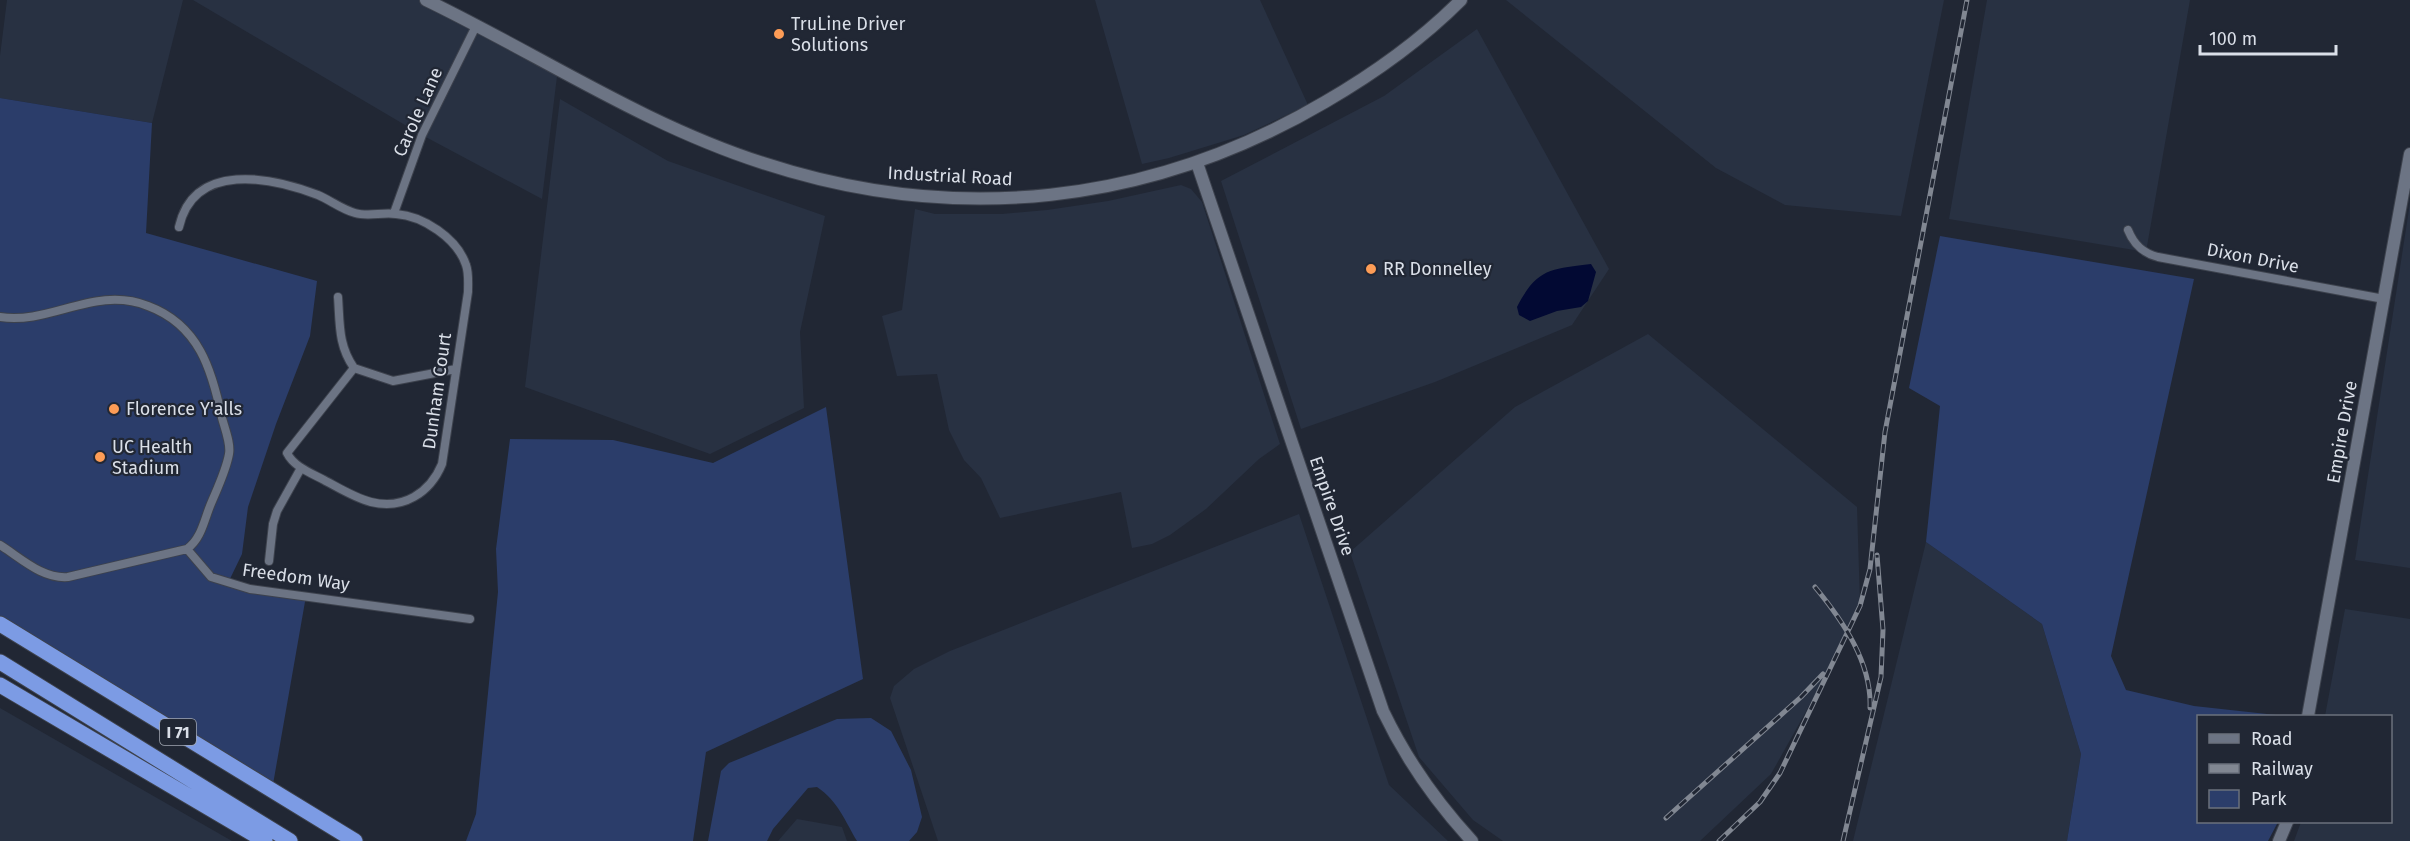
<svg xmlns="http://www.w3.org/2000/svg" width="2410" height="841" viewBox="0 0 2410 841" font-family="'Fira Sans',sans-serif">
	<rect width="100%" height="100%" fill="#212734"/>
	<path fill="#283142" d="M 7,0 L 183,0 L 152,123 L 0,98 L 0,56 Z
		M 193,0 L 427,0 L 558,68 L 542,199 L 422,135 Z
		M 1095,0 L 1260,0 L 1308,105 L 1244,135 L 1169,158 L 1142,164 Z
		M 1506,0 L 1944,0 L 1901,216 L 1785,205 L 1716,168 Z
		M 1987,0 L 2190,0 L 2146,252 L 1949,219 Z
		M 1477,29 L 1609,269 L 1572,325 L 1435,382 L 1301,429 L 1221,181 L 1384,96 Z
		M 560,99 L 668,161 L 825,216 L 800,332 L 804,408 L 710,454 L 525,387 Z
		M 1181,185 L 1191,189 L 1202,202 L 1280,444 L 1259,459 L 1206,509 L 1170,535 L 1152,544 L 1132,548 L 1121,492 L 1000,518 L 981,478 L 964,460 L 949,430 L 937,374 L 897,376 L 882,316 L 902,310 L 915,209 L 935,214 L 1002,214 L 1047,210 L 1108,201 Z
		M 2410,203 L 2410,568 L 2355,560 Z
		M 1648,334 L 1857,507 L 1860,603 L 1817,692 L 1771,774 L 1700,841 L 1503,841 L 1473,820 L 1419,757 L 1350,552 L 1515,407 Z
		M 1299,514 L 1389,785 L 1448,841 L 938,841 L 890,698 L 894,686 L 914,669 L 950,651 Z
		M 1926,542 L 2042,624 L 2081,754 L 2067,841 L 1853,841 Z
		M 2345,609 L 2410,619 L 2410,841 L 2294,841 L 2301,822 L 2390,822 L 2390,716 L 2325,716 Z
		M 0,708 L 232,841 L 0,841 Z
		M 797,819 L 842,827 L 847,841 L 778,841 Z"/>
	<path fill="#2b3d6a" d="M 0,98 L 152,123 L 146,233 L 317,281 L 310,336 L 276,424 L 248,507 L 242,554 L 228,583 L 306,596 L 272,790 L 0,624 Z
		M 1940,236 L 2194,279 L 2111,656 L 2126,690 L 2194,706 L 2285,716 L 2198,716 L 2198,822 L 2278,822 L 2268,841 L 2067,841 L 2081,754 L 2042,624 L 1926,542 L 1940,406 L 1909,388 Z
		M 826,407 L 863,679 L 706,752 L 693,841 L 466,841 L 476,814 L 498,592 L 496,549 L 510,439 L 613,440 L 713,463 Z
		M 871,718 L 891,731 L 911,770 L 922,817 L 917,832 L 909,841 L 857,841 C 845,821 838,801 817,787 L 808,788 L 773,829 L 767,841 L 708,841 L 721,771 L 729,763 L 837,719 Z"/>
	<path fill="#020933" d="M 1591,264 L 1596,272 L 1588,301 L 1581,307 L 1557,311 L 1530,321 L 1519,315 L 1517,307 C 1537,268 1551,269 1591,264 Z"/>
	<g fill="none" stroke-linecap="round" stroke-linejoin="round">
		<g stroke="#3d424d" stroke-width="10">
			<path id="street" d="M 394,213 L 422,135 L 476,26
				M 179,227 C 194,161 271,177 318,195 C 330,200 341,209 355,213 C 368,217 382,212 396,214 C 423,216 457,238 466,265 C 469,273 468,284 468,292 L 442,464 C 430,493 403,510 371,502 C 355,498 339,488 324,480 C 311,473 294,467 287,453 L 354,368
				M 2128,230 C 2134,245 2143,253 2158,257 L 2384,299
				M 338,297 C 340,324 338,345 354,368
				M 0,317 C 51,325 95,285 148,306 C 199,325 212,370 222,418 C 225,429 231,444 229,454 C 226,471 217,489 210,506 C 204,521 201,539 187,549
				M 354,368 L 393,381 L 456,369
				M 0,545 C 21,558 42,579 68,577 L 187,549 L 211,577 L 250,589 L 470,619
				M 269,561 L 273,524 L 277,511 L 301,468"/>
		</g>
		<g stroke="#3d424d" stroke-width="14">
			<path id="secondary" d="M 426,0 C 538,54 644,125 763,163 C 956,226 1150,205 1325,102 C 1375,73 1420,41 1461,0
				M 1197,163 L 1383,711 C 1406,759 1436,802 1472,841
				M 2308,716 L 2410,154
				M 2279,841 L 2287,822"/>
		</g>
		<g stroke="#3d424d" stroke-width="17">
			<path id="highway" d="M 0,624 L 355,841
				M 0,662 L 290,841
				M 0,685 L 265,841"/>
		</g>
		<use href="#street" stroke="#6c7484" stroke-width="8"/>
		<use href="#secondary" stroke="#6c7484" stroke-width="12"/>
		<use href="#highway" stroke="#7c9be4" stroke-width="15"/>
		<g stroke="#818792" stroke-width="5">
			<path id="rail" d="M 1815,587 C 1843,621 1872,663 1870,708
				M 1666,818 L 1801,697 L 1823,674
				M 1719,841 L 1760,802 L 1780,773 L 1860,606 L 1870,569 L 1885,432 L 1967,0
				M 1843,841 L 1881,677 L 1883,630 L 1877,555"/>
		</g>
		<use href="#rail" stroke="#212734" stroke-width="3" stroke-dasharray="9" stroke-linecap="butt"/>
	</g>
	<g fill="#fd9c56" stroke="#212734" stroke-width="2">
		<circle cx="779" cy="34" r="6"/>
		<circle cx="1371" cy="269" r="6"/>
		<circle cx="114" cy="409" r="6"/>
		<circle cx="100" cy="457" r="6"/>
	</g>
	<g text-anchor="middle" stroke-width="4.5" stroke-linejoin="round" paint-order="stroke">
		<rect fill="#212734" stroke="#a2a8b2" stroke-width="1.5" x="160" y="719" width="36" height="26" rx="4.5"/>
		<g font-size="16" font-weight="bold" fill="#dadfe8">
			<text x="178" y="738">I 71</text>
		</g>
		<g font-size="18" fill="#dadfe8" stroke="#212734" text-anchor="start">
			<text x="791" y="30">TruLine Driver<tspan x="791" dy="21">Solutions</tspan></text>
			<text x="1383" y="275">RR Donnelley</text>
			<text x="126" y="415">Florence Y'alls</text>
			<text x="112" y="453">UC Health<tspan x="112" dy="21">Stadium</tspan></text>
		</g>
		<g font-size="18" fill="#dadfe8" stroke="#212734">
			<text transform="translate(418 112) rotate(-66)" y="6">Carole Lane</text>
			<text transform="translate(950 176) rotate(3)" y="6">Industrial Road</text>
			<text transform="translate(2253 258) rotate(11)" y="6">Dixon Drive</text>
			<text transform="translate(437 391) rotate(-82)" y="6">Dunham Court</text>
			<text transform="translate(2342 432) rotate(-80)" y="6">Empire Drive</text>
			<text transform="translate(1332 506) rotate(71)" y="6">Empire Drive</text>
			<text transform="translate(296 577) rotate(8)" y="6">Freedom Way</text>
		</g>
	</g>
	<rect x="2197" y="715" width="195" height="108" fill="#212734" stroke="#6b717c" stroke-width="1.5"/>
	<rect x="2209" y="734" width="30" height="9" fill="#6c7484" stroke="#6b717c" stroke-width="1.5"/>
	<text x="2251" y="745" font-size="18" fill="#dadfe8">Road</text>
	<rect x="2209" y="764" width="30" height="9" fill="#818792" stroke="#6b717c" stroke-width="1.5"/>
	<text x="2251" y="775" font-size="18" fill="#dadfe8">Railway</text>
	<rect x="2209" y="790" width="30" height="18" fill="#2b3d6a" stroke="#6b717c" stroke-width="1.5"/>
	<text x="2251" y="805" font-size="18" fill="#dadfe8">Park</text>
	<path d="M2200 45v9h136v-9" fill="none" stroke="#dadfe8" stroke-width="3"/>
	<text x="2209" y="45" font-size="18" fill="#dadfe8" stroke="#212734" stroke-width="4.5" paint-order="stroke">100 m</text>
</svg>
